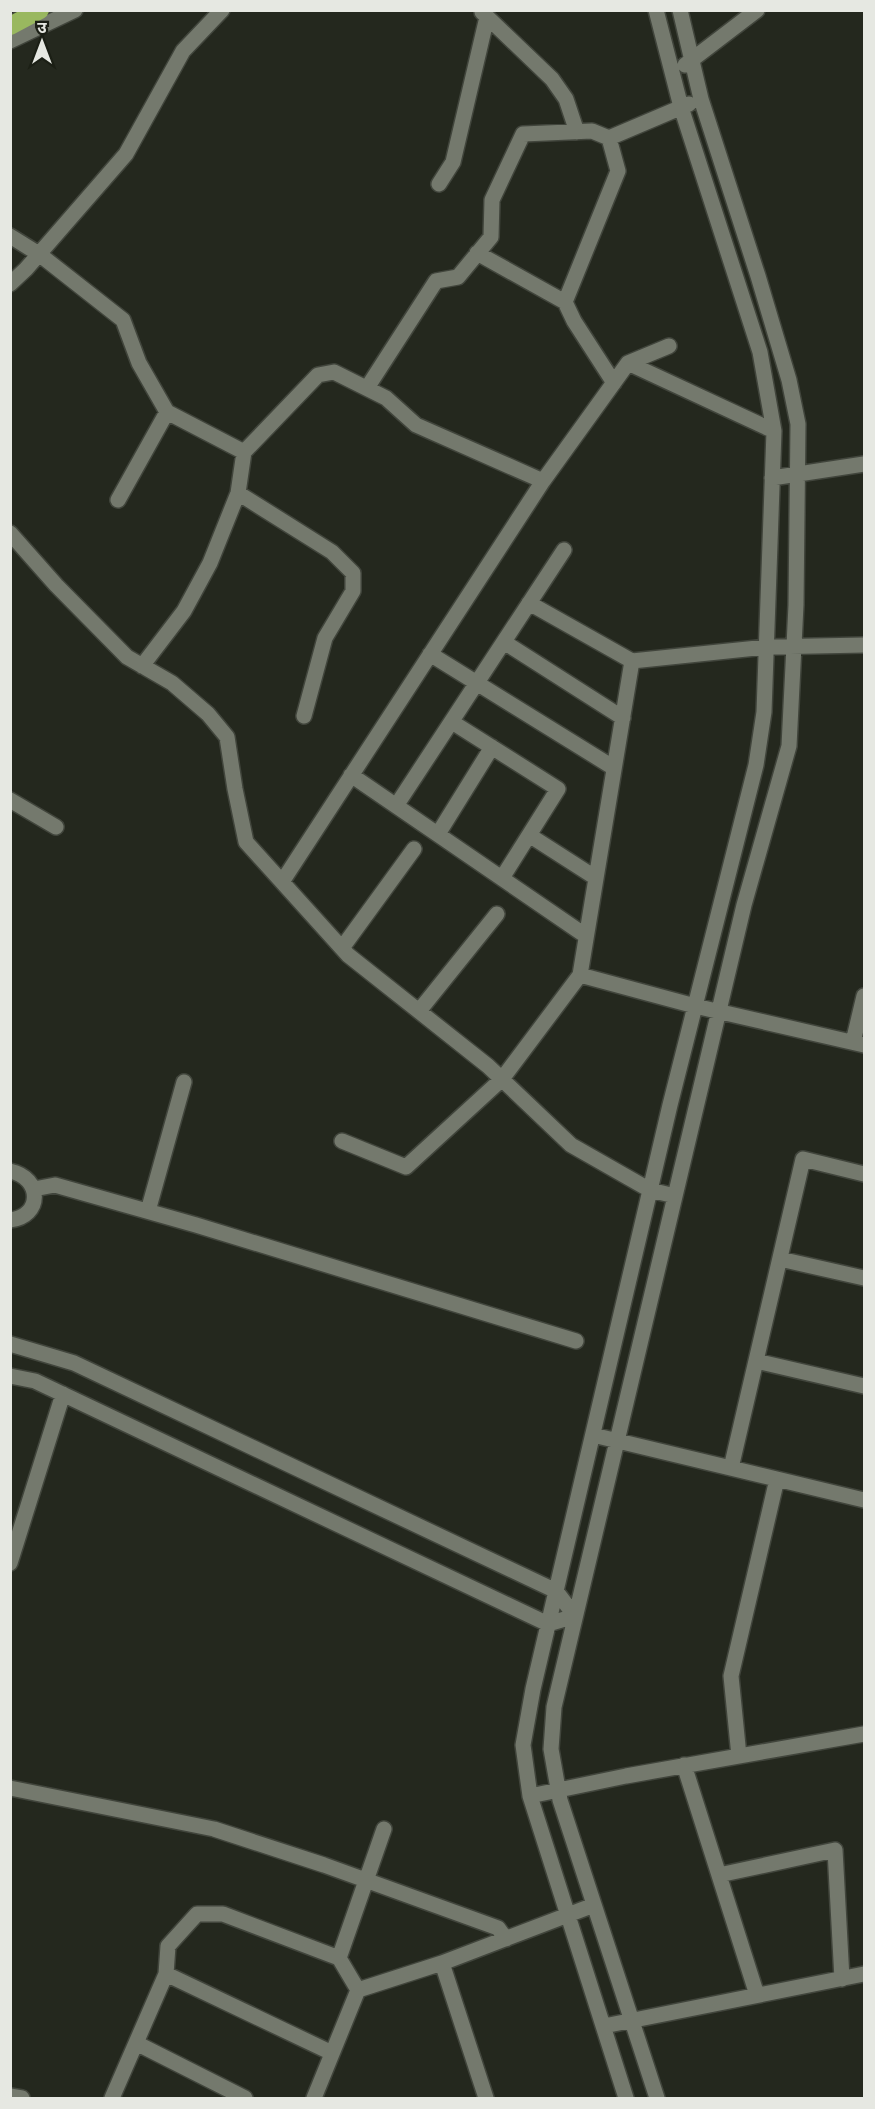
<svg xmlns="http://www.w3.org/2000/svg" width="875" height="2109" viewBox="0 0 875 2109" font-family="Rubik,'Noto Sans Devanagari',sans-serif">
	<rect width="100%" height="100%" fill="#24281e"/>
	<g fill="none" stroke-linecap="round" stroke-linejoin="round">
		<g stroke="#41453c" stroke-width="18">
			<path id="minor" d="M 482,12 L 552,79 L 566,99 L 577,132
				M 10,41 L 75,10
				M 685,65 L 757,10
				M 439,184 L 453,162 L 487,17
				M 10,236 L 39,254 L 123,320 L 139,363 L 167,412 L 118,500
				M 477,253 L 565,302 L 574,321 L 614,383
				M 10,284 L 26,269 L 126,154 L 183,51 L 222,10
				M 565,302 L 618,171 L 609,138
				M 628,363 L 774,431
				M 367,388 L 436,281 L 458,277 L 491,237 L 492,200 L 523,134 L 592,131 L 609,138 L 689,104
				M 167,412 L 244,452 L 318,375 L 334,372 L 386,398 L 416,425 L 543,481
				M 772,478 L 864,464
				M 238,493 L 332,552 L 353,573 L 353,591 L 325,638 L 304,716
				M 10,533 L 56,585 L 127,657 L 172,683 L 208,714 L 227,737 L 235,789 L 246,842 L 348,955 L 488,1066 L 571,1145 L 650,1190 L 675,1196
				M 529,603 L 632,661 L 766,647 L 864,645
				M 504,642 L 623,718
				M 430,654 L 614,768
				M 142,666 L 184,611 L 210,563 L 238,493 L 244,452
				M 452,722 L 558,789 L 502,878
				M 351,775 L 586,936
				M 10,800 L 56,827
				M 396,806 L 564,550
				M 438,834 L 492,747
				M 529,835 L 596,878
				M 282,882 L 543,481 L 628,363 L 669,346
				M 342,948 L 414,849
				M 580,975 L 695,1006 L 864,1045
				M 419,1011 L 497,914
				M 853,1042 L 864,996
				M 342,1141 L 406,1167 L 502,1079 L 580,975 L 632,661
				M 10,1171 C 43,1178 42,1217 10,1220
				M 34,1189 L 55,1185 L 196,1225 L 576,1341
				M 148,1211 L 184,1082
				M 780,1259 L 864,1278
				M 10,1344 L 74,1363 L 556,1591 L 575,1616 L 548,1624 L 35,1381 L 10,1376
				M 756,1361 L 864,1386
				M 593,1435 L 864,1500
				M 731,1468 L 803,1159 L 864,1174
				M 10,1563 L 63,1394
				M 739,1756 L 731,1676 L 777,1479
				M 684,1765 L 757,1995
				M 10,1788 L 214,1829 L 324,1865 L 498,1928 L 506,1939
				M 530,1796 L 626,1776 L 864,1734
				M 719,1875 L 835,1850 L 842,1979
				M 442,1963 L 486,2098
				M 166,1974 L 332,2053
				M 358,1990 L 339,1958 L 384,1829
				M 604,2026 L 864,1974
				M 136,2043 L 245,2098
				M 10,2096 L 22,2098
				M 112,2098 L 166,1974 L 168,1946 L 197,1914 L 223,1914 L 339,1958
				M 314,2098 L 358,1990 L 442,1963 L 594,1905
				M 626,2098 L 530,1796 L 523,1745 L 533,1689 L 670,1105 L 756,765 L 764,712 L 774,431 L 760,352 L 681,107 L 656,10
				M 657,2098 L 560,1800 L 551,1749 L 554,1707 L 744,905 L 789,746 L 796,605 L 798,424 L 789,380 L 758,276 L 701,99 L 680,10"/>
		</g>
		<g stroke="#41453c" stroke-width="21">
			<path id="highway" d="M 10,26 L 40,10"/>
		</g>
		<use href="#minor" stroke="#74796d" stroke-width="15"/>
		<use href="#highway" stroke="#99b85f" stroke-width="18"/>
	</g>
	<rect width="875" height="2109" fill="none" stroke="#e6e8e2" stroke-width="24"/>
	<g transform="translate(42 42)" stroke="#1b1f15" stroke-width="4.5" paint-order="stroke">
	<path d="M0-4.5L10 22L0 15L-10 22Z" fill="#e6e8e2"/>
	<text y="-9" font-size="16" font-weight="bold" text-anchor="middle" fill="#e6e8e2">उ</text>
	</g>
</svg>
